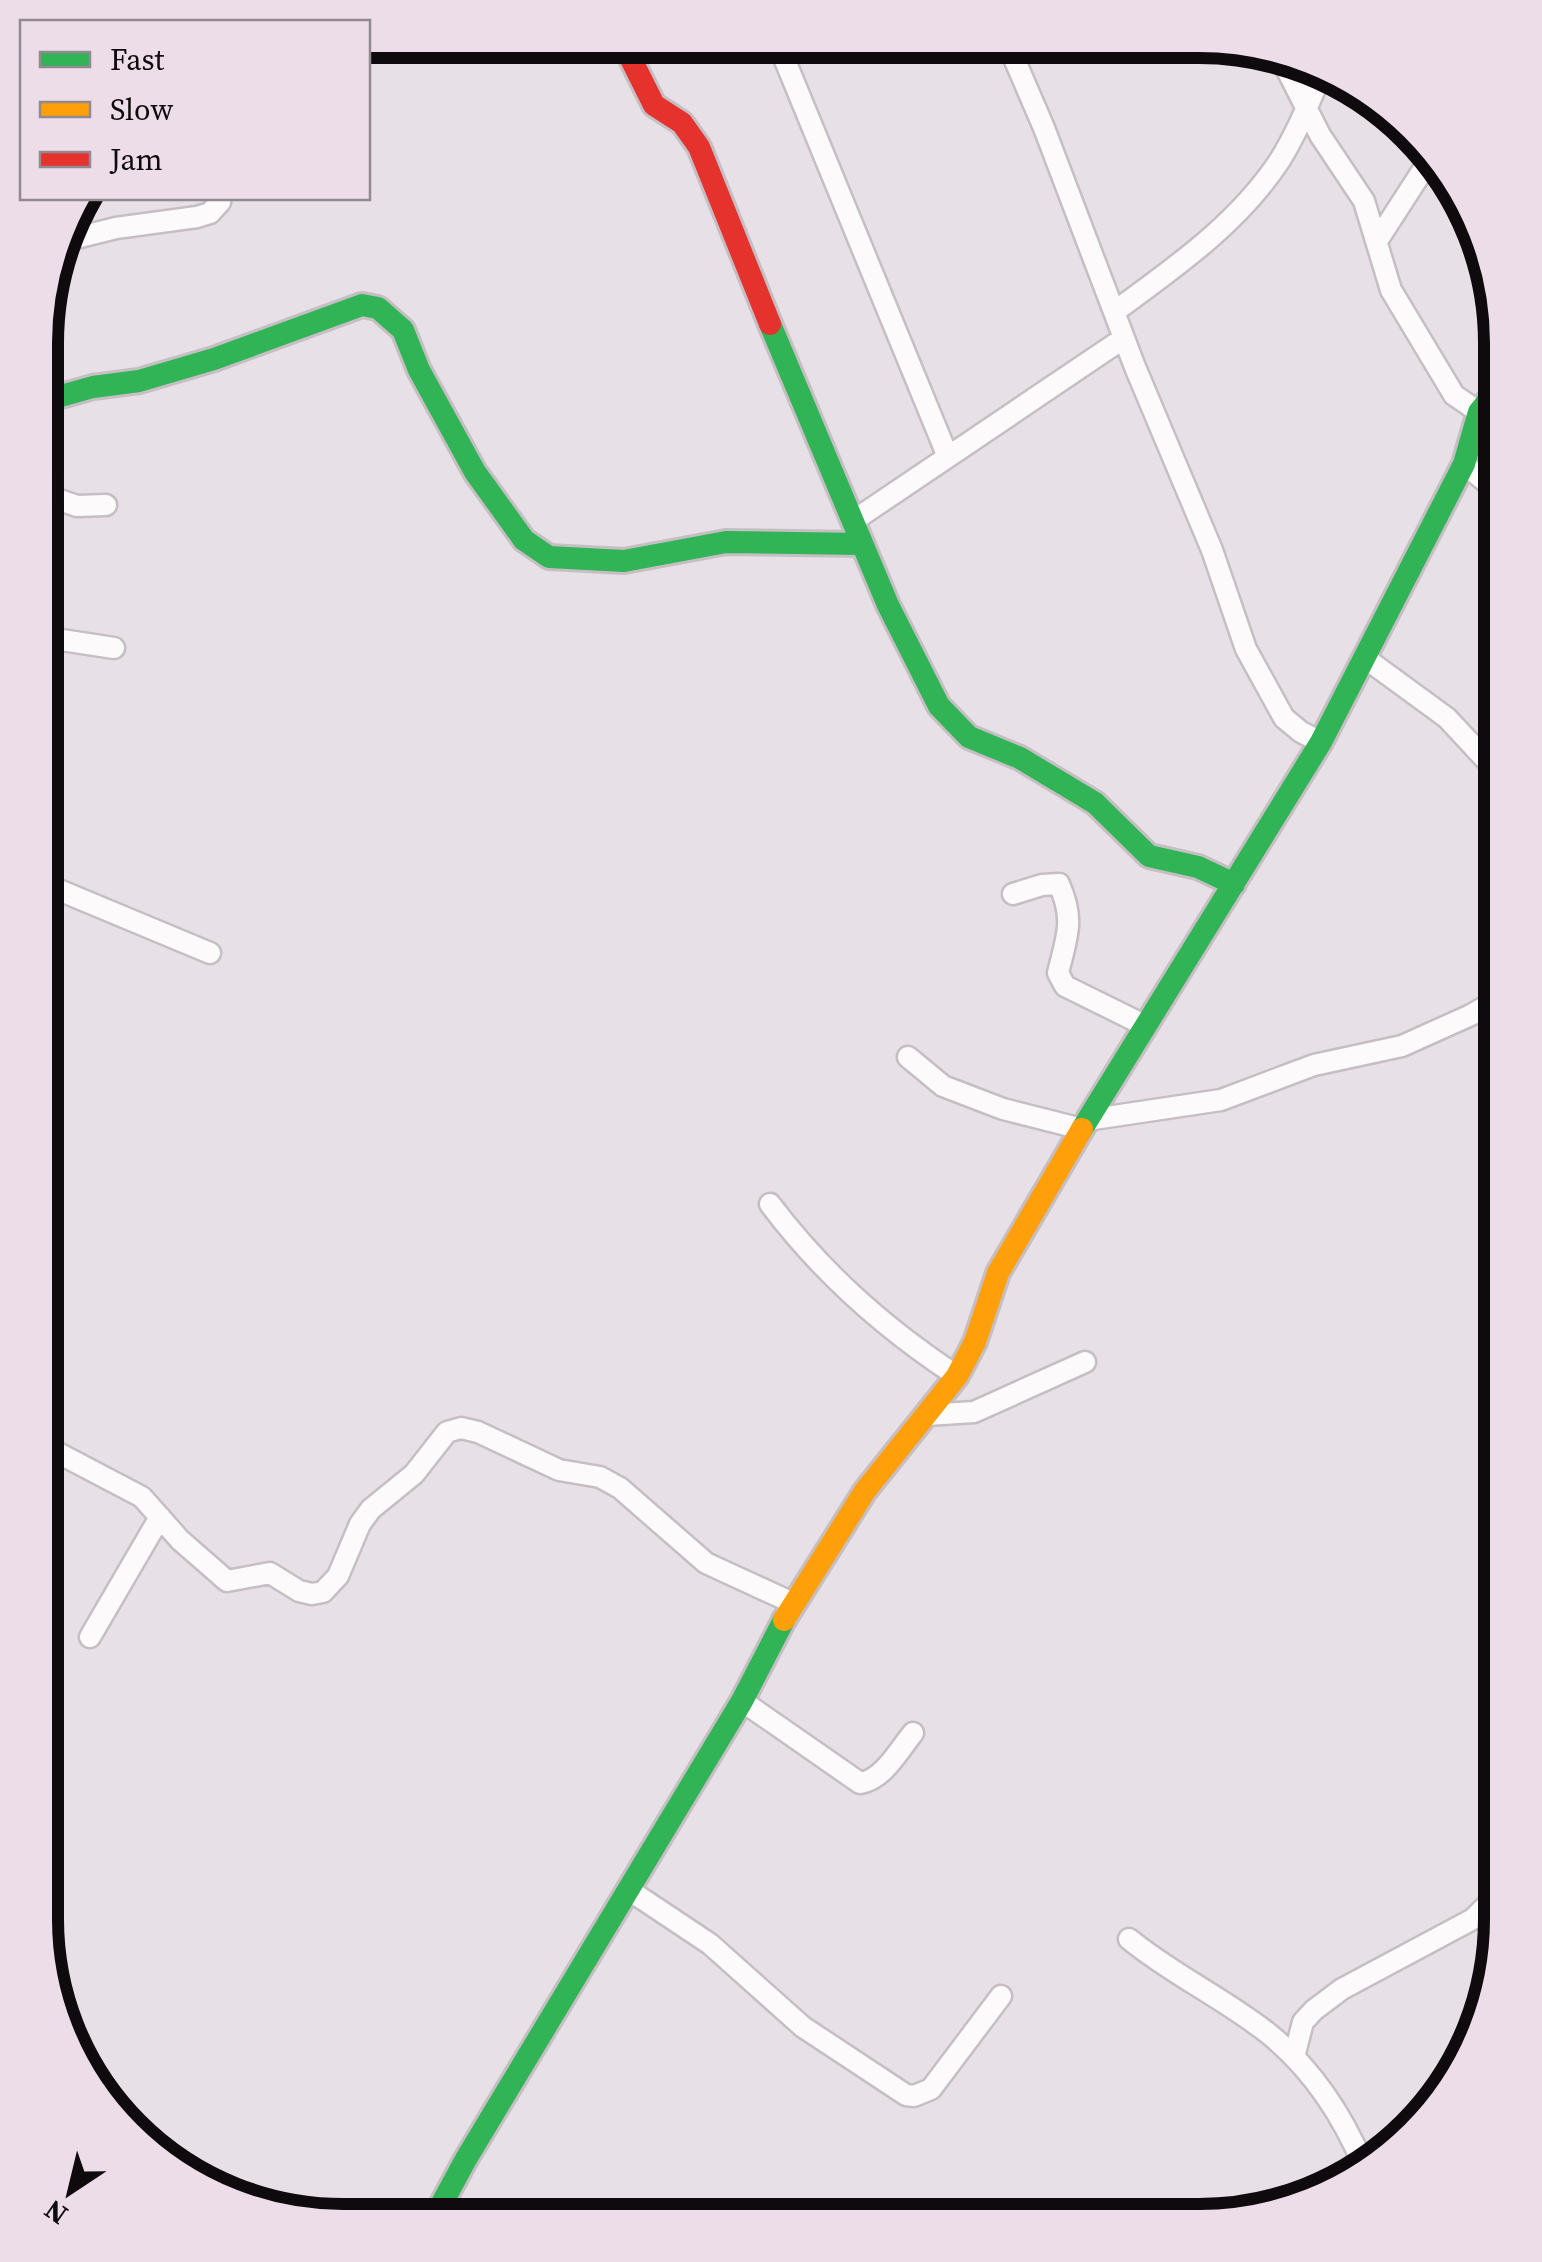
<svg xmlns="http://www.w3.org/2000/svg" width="1542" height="2262" viewBox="0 0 1542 2262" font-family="'Source Serif 4',serif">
	<rect width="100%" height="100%" fill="#e8e0e7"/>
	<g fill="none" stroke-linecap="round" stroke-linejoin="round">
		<g stroke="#c5bfc4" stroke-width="25">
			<path id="street" d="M 777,41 L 948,457
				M 1007,42 L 1044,128 L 1135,367 L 1212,550 L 1246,649 L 1284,718 L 1301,732 L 1321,742
				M 1282,60 L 1320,135 L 1364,201 L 1391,290 L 1454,395 L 1479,412
				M 64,241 L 116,228 L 197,217 L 210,213 L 220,202 L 218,198
				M 1377,241 L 1430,159
				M 1114,312 C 1174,268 1238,224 1280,160 C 1296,134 1309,104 1320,76
				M 1464,464 L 1502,495
				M 42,494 L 77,506 L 106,505
				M 853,521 L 1124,338
				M 42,637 L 114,648
				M 1365,658 L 1447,718 L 1502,777
				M 42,883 L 210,953
				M 1013,894 L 1042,885 L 1059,884 C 1075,920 1067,936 1058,973 L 1065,986 L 1146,1026
				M 908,1057 L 943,1086 L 1003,1109 L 1082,1129
				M 1087,1120 L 1221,1100 L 1314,1065 L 1402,1046 L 1471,1015 L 1502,997
				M 770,1204 C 822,1273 885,1329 957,1376
				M 1502,1259 L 1497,1246 L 1502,1233
				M 927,1415 L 974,1412 L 1085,1362
				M 41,1444 L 142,1497 L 180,1540 L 227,1581 L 270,1573 L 299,1591 L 312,1594 L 323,1592 L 338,1576 L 360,1524 L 371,1509 L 414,1474 L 447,1432 L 461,1428 L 478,1432 L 559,1470 L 600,1477 L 620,1488 L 706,1563 L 793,1603
				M 90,1637 L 160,1517
				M 742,1701 L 860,1783 C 883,1780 899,1750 913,1733
				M 1501,1737 L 1501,1738
				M 629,1890 L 710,1944 L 803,2027 L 906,2095 L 914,2096 L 931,2089 L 1001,1996
				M 1129,1939 C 1173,1975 1225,1999 1269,2034 C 1311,2068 1342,2115 1363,2164
				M 1294,2057 L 1303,2022 L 1314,2010 L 1342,1989 L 1473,1919 L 1501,1891"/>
		</g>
		<g stroke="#c5bfc4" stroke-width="28">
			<path id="fast" d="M 770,324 L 888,605 L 939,706 L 969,737 L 1020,758 L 1095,803 L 1149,856 L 1198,867 L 1234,884
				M 43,401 L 93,387 L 139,381 L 214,359 L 362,305 L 378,308 L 403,330 L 419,370 L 475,472 L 524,540 L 549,557 L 624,561 L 726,542 L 862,544
				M 1082,1129 L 1321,742 L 1464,464 L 1479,412 L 1502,384
				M 433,2220 L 466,2159 L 742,1701 L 784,1620"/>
		</g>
		<g stroke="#c5bfc4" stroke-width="28">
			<path id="slow" d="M 784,1620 L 865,1491 L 957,1376 L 975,1342 L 998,1273 L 1082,1129"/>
		</g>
		<g stroke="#c5bfc4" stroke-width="28">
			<path id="jam" d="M 622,41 L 654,105 L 682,123 L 699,147 L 770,324"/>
		</g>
		<use href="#street" stroke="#fcfafb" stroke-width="20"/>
		<use href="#fast" stroke="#30b455" stroke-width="22"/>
		<use href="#slow" stroke="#ff9f0a" stroke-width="22"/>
		<use href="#jam" stroke="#e5322d" stroke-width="22"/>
	</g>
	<path d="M0 0H1542V2262H0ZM343 58H1199A285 285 0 0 1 1484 343V1919A285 285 0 0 1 1199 2204H343A285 285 0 0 1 58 1919V343A285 285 0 0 1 343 58Z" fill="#ecdde9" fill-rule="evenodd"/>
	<path fill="none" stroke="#0e0a0d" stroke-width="12" d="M343 58H1199A285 285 0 0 1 1484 343V1919A285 285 0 0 1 1199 2204H343A285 285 0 0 1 58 1919V343A285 285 0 0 1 343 58Z"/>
	<rect x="20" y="20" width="350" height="180" fill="#ecdde9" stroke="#938991" stroke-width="2.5"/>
	<rect x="40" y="52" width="50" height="15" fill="#30b455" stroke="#938991" stroke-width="2.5"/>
	<text x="110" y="70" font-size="30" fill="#0e0a0d">Fast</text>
	<rect x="40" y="102" width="50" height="15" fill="#ff9f0a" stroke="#938991" stroke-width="2.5"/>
	<text x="110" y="120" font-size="30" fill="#0e0a0d">Slow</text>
	<rect x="40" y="152" width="50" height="15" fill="#e5322d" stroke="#938991" stroke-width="2.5"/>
	<text x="110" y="170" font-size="30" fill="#0e0a0d">Jam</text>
	<g transform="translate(70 2192) rotate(215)" stroke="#ecdde9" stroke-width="8" paint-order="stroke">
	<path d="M0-8L18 38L0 25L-18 38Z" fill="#0e0a0d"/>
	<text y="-15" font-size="28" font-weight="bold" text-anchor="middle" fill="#0e0a0d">N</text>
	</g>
</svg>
